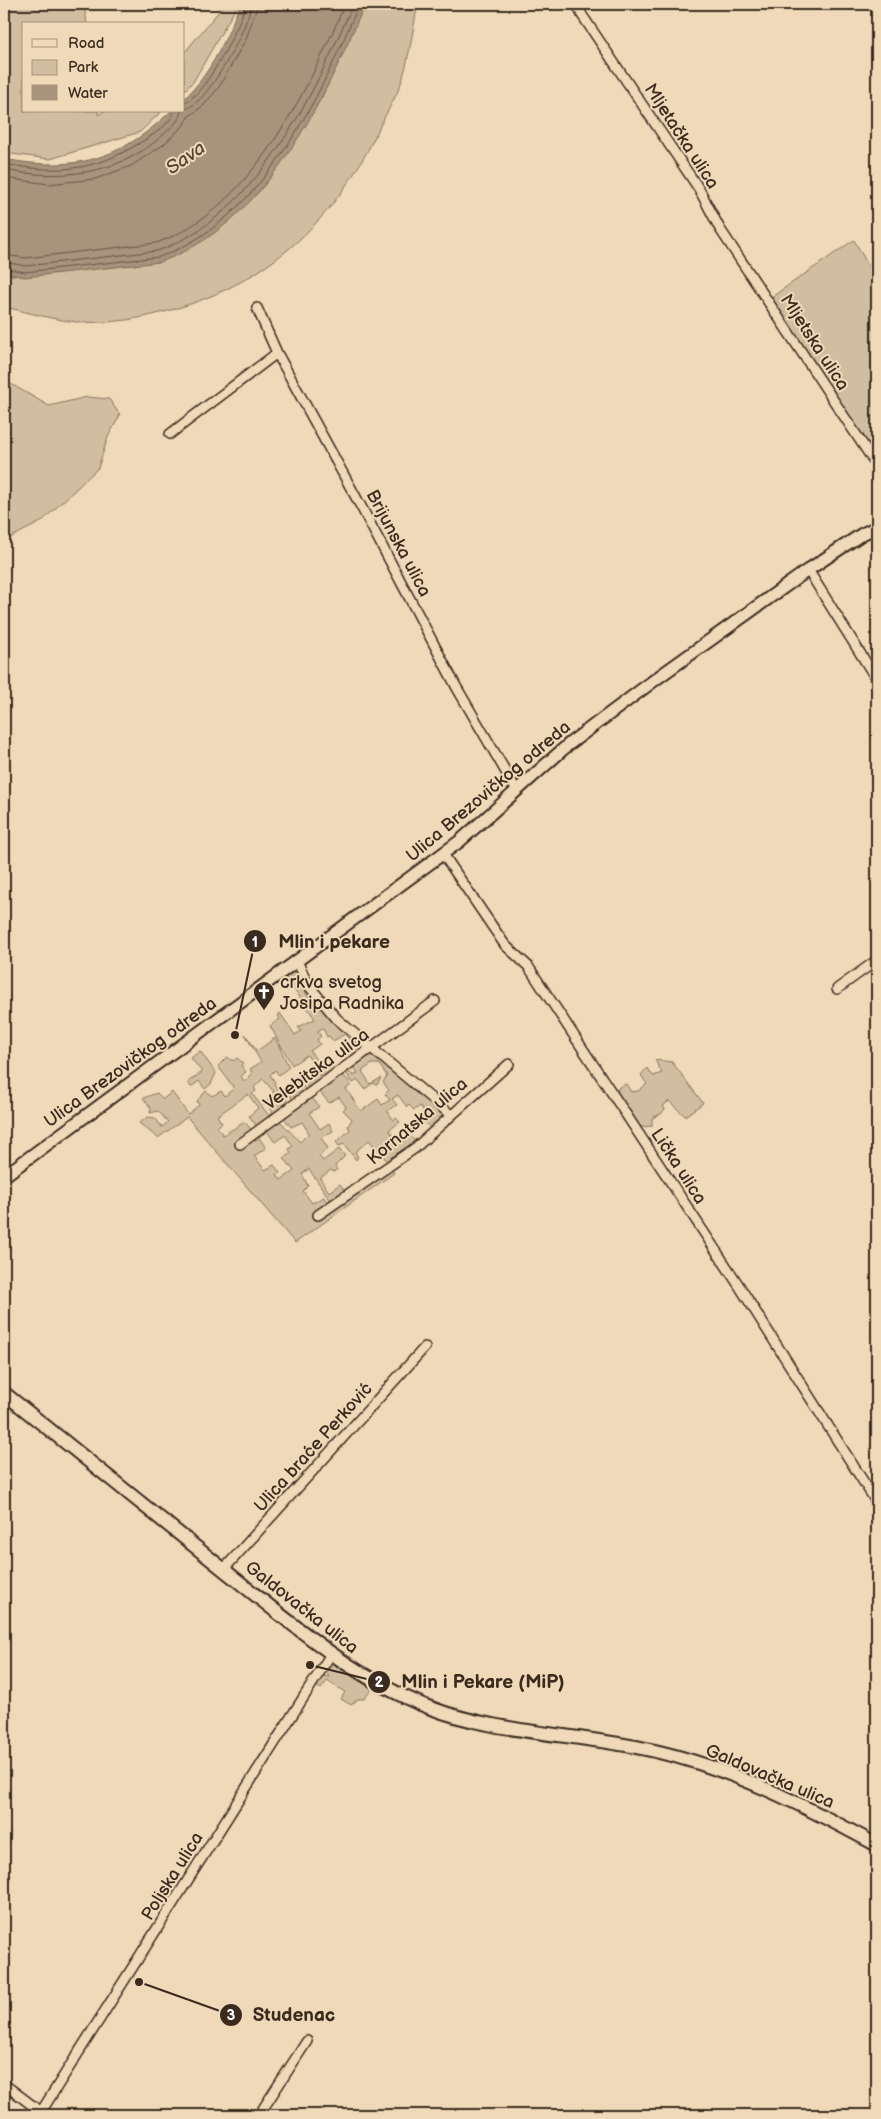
<svg xmlns="http://www.w3.org/2000/svg" width="881" height="2119" viewBox="0 0 881 2119" font-family="'Balsamiq Sans',sans-serif">
	<rect width="100%" height="100%" fill="#efd9b8"/>
	<filter id="ink" filterUnits="userSpaceOnUse"><feTurbulence type="fractalNoise" baseFrequency=".02" numOctaves="2"/><feDisplacementMap in="SourceGraphic" scale="10" xChannelSelector="R" yChannelSelector="G"/><feConvolveMatrix kernelMatrix="1 2 1 2 8 2 1 2 1" color-interpolation-filters="sRGB"/></filter>
	<g filter="url(#ink)">
		<path fill="#d1bd9f" stroke="#86745e" d="M 4,4 L 84,4 L 87,24 L 24,24 L 24,111 L 98,111 L 98,115 L 104,111 L 162,111 L 140,132 L 50,159 L 4,153 Z
			M 225,4 L 238,4 L 193,82 L 184,91 L 184,53 Z
			M 365,4 L 402,4 L 417,9 C 412,33 409,60 401,83 C 396,97 388,110 381,124 C 338,217 271,282 171,310 C 141,319 110,324 78,322 C 53,320 28,312 4,307 L 4,273 L 13,275 L 258,193 L 272,175 L 322,97 Z
			M 854,240 L 877,281 L 877,463 L 775,304 L 773,296 Z
			M 4,380 L 49,406 L 87,397 L 109,399 L 120,415 L 108,437 L 98,468 L 41,522 L 4,541 Z
			M 293,969 L 296,969 L 301,976 L 297,980 L 310,999 L 316,996 L 364,1046 L 363,1050 L 350,1060 L 345,1053 L 354,1046 L 345,1034 L 333,1041 L 329,1036 L 327,1037 L 323,1028 L 317,1031 L 321,1036 L 317,1040 L 320,1044 L 310,1051 L 322,1068 L 329,1063 L 335,1071 L 324,1079 L 307,1055 L 292,1065 L 270,1026 L 280,1019 L 278,1015 L 280,1013 L 295,1035 L 301,1031 L 298,1027 L 315,1019 L 285,976 Z
			M 245,1034 L 257,1051 L 275,1038 L 289,1067 L 279,1075 L 275,1070 L 270,1075 L 275,1082 L 274,1084 L 289,1103 L 276,1116 L 266,1103 L 274,1092 L 263,1079 L 254,1087 L 256,1091 L 252,1094 L 271,1118 L 258,1128 L 249,1116 L 258,1108 L 248,1094 L 217,1116 L 222,1123 L 217,1127 L 223,1135 L 245,1122 L 253,1132 L 236,1143 L 238,1150 L 258,1136 L 266,1148 L 254,1156 L 265,1170 L 274,1165 L 280,1173 L 277,1175 L 281,1180 L 294,1171 L 284,1158 L 291,1153 L 289,1149 L 293,1146 L 285,1135 L 275,1142 L 266,1130 L 280,1121 L 300,1142 L 309,1133 L 302,1122 L 291,1127 L 284,1118 L 311,1096 L 319,1107 L 309,1113 L 320,1129 L 329,1123 L 333,1131 L 321,1138 L 328,1148 L 319,1156 L 323,1161 L 339,1149 L 345,1156 L 335,1166 L 337,1170 L 334,1172 L 331,1170 L 320,1178 L 329,1192 L 340,1184 L 345,1192 L 331,1201 L 309,1169 L 302,1174 L 308,1186 L 303,1191 L 312,1203 L 324,1197 L 327,1203 L 391,1168 L 394,1173 L 295,1243 L 187,1117 L 158,1138 L 139,1123 L 148,1117 L 155,1118 L 162,1127 L 168,1122 L 158,1111 L 150,1113 L 151,1108 L 143,1098 L 157,1093 L 163,1099 L 172,1092 L 188,1114 L 199,1105 L 197,1101 L 206,1091 L 212,1096 L 221,1091 L 225,1096 L 234,1088 L 218,1066 L 227,1057 L 233,1061 L 237,1058 L 243,1063 L 241,1065 L 246,1072 L 241,1076 L 244,1081 L 249,1079 L 248,1077 L 252,1073 L 250,1069 L 261,1062 Z
			M 200,1051 L 216,1073 L 211,1084 L 205,1089 L 199,1081 L 191,1087 L 188,1082 L 202,1072 L 191,1058 Z
			M 371,1054 L 444,1114 L 431,1129 L 425,1122 L 429,1118 L 420,1106 L 414,1110 L 409,1105 L 407,1107 L 398,1095 L 392,1099 L 397,1105 L 387,1111 L 394,1120 L 396,1118 L 400,1122 L 389,1130 L 400,1144 L 410,1136 L 416,1142 L 388,1162 L 369,1140 L 355,1152 L 358,1157 L 356,1160 L 344,1144 L 339,1146 L 336,1142 L 350,1130 L 348,1126 L 352,1119 L 343,1110 L 346,1107 L 339,1097 L 329,1103 L 319,1091 L 343,1074 L 351,1085 L 346,1089 L 361,1111 L 378,1099 L 382,1105 L 390,1100 L 385,1094 L 389,1090 L 383,1082 L 387,1076 L 379,1064 L 372,1064 L 362,1071 L 370,1084 L 381,1078 L 377,1085 L 373,1083 L 365,1089 L 358,1080 L 353,1083 L 346,1073 L 348,1071 L 354,1076 L 358,1073 L 353,1066 Z
			M 655,1060 L 672,1062 L 703,1103 L 685,1116 L 669,1101 L 663,1106 L 665,1109 L 661,1114 L 652,1118 L 652,1126 L 640,1127 L 625,1103 L 616,1095 L 619,1087 L 626,1084 L 631,1092 L 638,1091 L 647,1084 L 641,1075 L 647,1068 L 653,1076 L 662,1073 Z
			M 313,1067 L 323,1080 L 310,1090 L 302,1079 Z
			M 299,1081 L 307,1091 L 294,1101 L 285,1089 Z
			M 334,1664 L 372,1689 L 364,1699 L 358,1699 L 351,1705 L 341,1699 L 345,1692 L 327,1681 L 321,1689 L 316,1686 L 323,1676 L 329,1677 L 326,1671 Z"/>
		<path fill="#a8937c" stroke="#7c6956" d="M 240,4 L 365,4 C 324,100 266,225 160,262 L 25,277 L 4,273 L 4,159 C 74,172 119,161 171,111 L 184,111 L 184,99 C 211,73 227,38 240,4 Z"/>
		<g fill="none" stroke-linecap="round" stroke-linejoin="round">
			<path stroke="#675444" stroke-width="1" d="M 184,102 C 203,100 243,22 245,4
				M 184,109 C 206,108 250,25 251,4
				M 4,164 C 65,175 99,170 151,136 C 159,131 173,120 174,111
				M 4,170 C 59,180 119,176 163,135 C 170,128 180,122 181,111
				M 4,178 L 49,184 L 95,179 L 131,166 L 163,145 L 183,126 L 188,117 L 204,105 L 219,87 L 246,39 L 258,4
				M 4,255 L 26,258 L 156,243 C 250,211 308,90 345,4
				M 4,262 L 26,266 L 157,251 C 257,216 314,94 353,4
				M 4,268 L 25,272 L 159,257 C 262,221 320,97 359,4"/>
			<g stroke="#3b2a1e" stroke-width="12">
				<path id="street" d="M 577,4 L 582,15 L 699,189 L 720,229 L 877,466
					M 257,308 L 277,353 L 364,512 L 457,688 L 517,791
					M 170,434 L 277,353
					M 808,570 L 877,680
					M 443,854 L 505,945 L 528,966 L 738,1284 L 877,1503
					M 297,961 L 309,986 L 337,1019 L 451,1115
					M 837,989 L 877,960
					M 240,1144 L 435,1001
					M 318,1215 L 415,1148 L 509,1064
					M 224,1569 L 425,1347
					M 4,2084 L 45,2115
					M 39,2115 L 331,1654
					M 259,2115 L 307,2041"/>
			</g>
			<g stroke="#3b2a1e" stroke-width="15">
				<path id="secondary" d="M 4,1176 L 460,841 L 569,744 L 660,676 L 808,570 L 862,534 L 877,527"/>
			</g>
			<g stroke="#3b2a1e" stroke-width="16">
				<path id="primary" d="M 4,1393 C 79,1453 153,1513 228,1573 C 291,1623 352,1677 428,1707 C 501,1735 579,1733 655,1751 C 734,1769 807,1807 877,1845"/>
			</g>
			<use href="#street" stroke="#efd9b8" stroke-width="9"/>
			<use href="#secondary" stroke="#efd9b8" stroke-width="11"/>
			<use href="#primary" stroke="#efd9b8" stroke-width="12"/>
		</g>
	</g>
	<defs>
		<g id="church-pin" transform="scale(1.125)"><path d="M0 17L-7.5 6A9.5 9.5 0 1 1 7.5 6Z" fill="#3b2a1e" stroke="#efd9b8"/><path d="M-1.2-6h2.4v3.5h3.3v2.4h-3.3V6h-2.4V-.1h-3.3v-2.4h3.3Z" fill="#fff"/></g>
	</defs>
	<g fill-rule="evenodd">
		<use href="#church-pin" x="264" y="992"/>
	</g>
	<g text-anchor="middle" stroke-width="4" stroke-linejoin="round" paint-order="stroke">
		<g font-size="18" fill="#3b2a1e" stroke="#efd9b8">
			<text transform="translate(682 136) rotate(57)" y="6">Mljetačka ulica</text>
			<text transform="translate(815 342) rotate(57)" y="6">Mljetska ulica</text>
			<text transform="translate(399 543) rotate(62)" y="6">Brijunska ulica</text>
			<text transform="translate(488 791) rotate(-40)" y="6">Ulica Brezovičkog odreda</text>
			<text transform="translate(130 1062) rotate(-36)" y="6">Ulica Brezovičkog odreda</text>
			<text transform="translate(316 1069) rotate(-36)" y="6">Velebitska ulica</text>
			<text transform="translate(417 1121) rotate(-40)" y="6">Kornatska ulica</text>
			<text transform="translate(679 1166) rotate(57)" y="6">Lička ulica</text>
			<text transform="translate(313 1447) rotate(-48)" y="6">Ulica braće Perković</text>
			<text transform="translate(302 1607) rotate(38)" y="6">Galdovačka ulica</text>
			<text transform="translate(770 1776) rotate(23)" y="6">Galdovačka ulica</text>
			<text transform="translate(172 1876) rotate(-58)" y="6">Poljska ulica</text>
		</g>
		<g font-size="18" fill="#3b2a1e" stroke="#efd9b8" text-anchor="start">
			<text x="280" y="988">crkva svetog<tspan x="280" dy="21">Josipa Radnika</tspan></text>
		</g>
		<g font-size="19" font-style="italic" fill="#564436" stroke="#efd9b8">
			<text transform="translate(185 157) rotate(-35)" y="7">Sava</text>
		</g>
	</g>
	<path fill="none" stroke="#3b2a1e" stroke-width="2" d="M235 1035L255 941M310 1665L379 1682M139 1982L231 2015"/>
	<g fill="#3b2a1e" stroke="#efd9b8" stroke-width="2">
		<circle cx="235" cy="1035" r="5"/>
		<circle cx="310" cy="1665" r="5"/>
		<circle cx="139" cy="1982" r="5"/>
		<circle cx="255" cy="941" r="12"/>
		<circle cx="379" cy="1682" r="12"/>
		<circle cx="231" cy="2015" r="12"/>
	</g>
	<g font-size="15" text-anchor="middle" font-weight="bold" fill="#fff">
		<text x="255" y="947">1</text>
		<text x="379" y="1687">2</text>
		<text x="231" y="2020">3</text>
	</g>
	<g font-size="19" text-anchor="middle" font-weight="bold" fill="#3b2a1e" stroke="#efd9b8" stroke-width="4" stroke-linejoin="round" paint-order="stroke">
		<text x="334" y="948">Mlin i pekare</text>
		<text x="483" y="1688">Mlin i Pekare (MiP)</text>
		<text x="294" y="2021">Studenac</text>
	</g>
	<rect width="881" height="2119" fill="none" stroke="#efd9b8" stroke-width="20"/>
	<rect x="10" y="10" width="861" height="2099" fill="none" stroke="#3b2a1e" stroke-width="2" filter="url(#ink)"/>
	<rect x="22" y="22" width="162" height="90" fill="#efd9b8" stroke="#a7937a"/>
	<rect x="32" y="39" width="25" height="8" fill="#efd9b8" stroke="#a7937a"/>
	<text x="68" y="48" font-size="15" fill="#3b2a1e">Road</text>
	<rect x="32" y="60" width="25" height="15" fill="#d1bd9f" stroke="#a7937a"/>
	<text x="68" y="72" font-size="15" fill="#3b2a1e">Park</text>
	<rect x="32" y="85" width="25" height="15" fill="#a8937c" stroke="#a7937a"/>
	<text x="68" y="98" font-size="15" fill="#3b2a1e">Water</text>
</svg>
